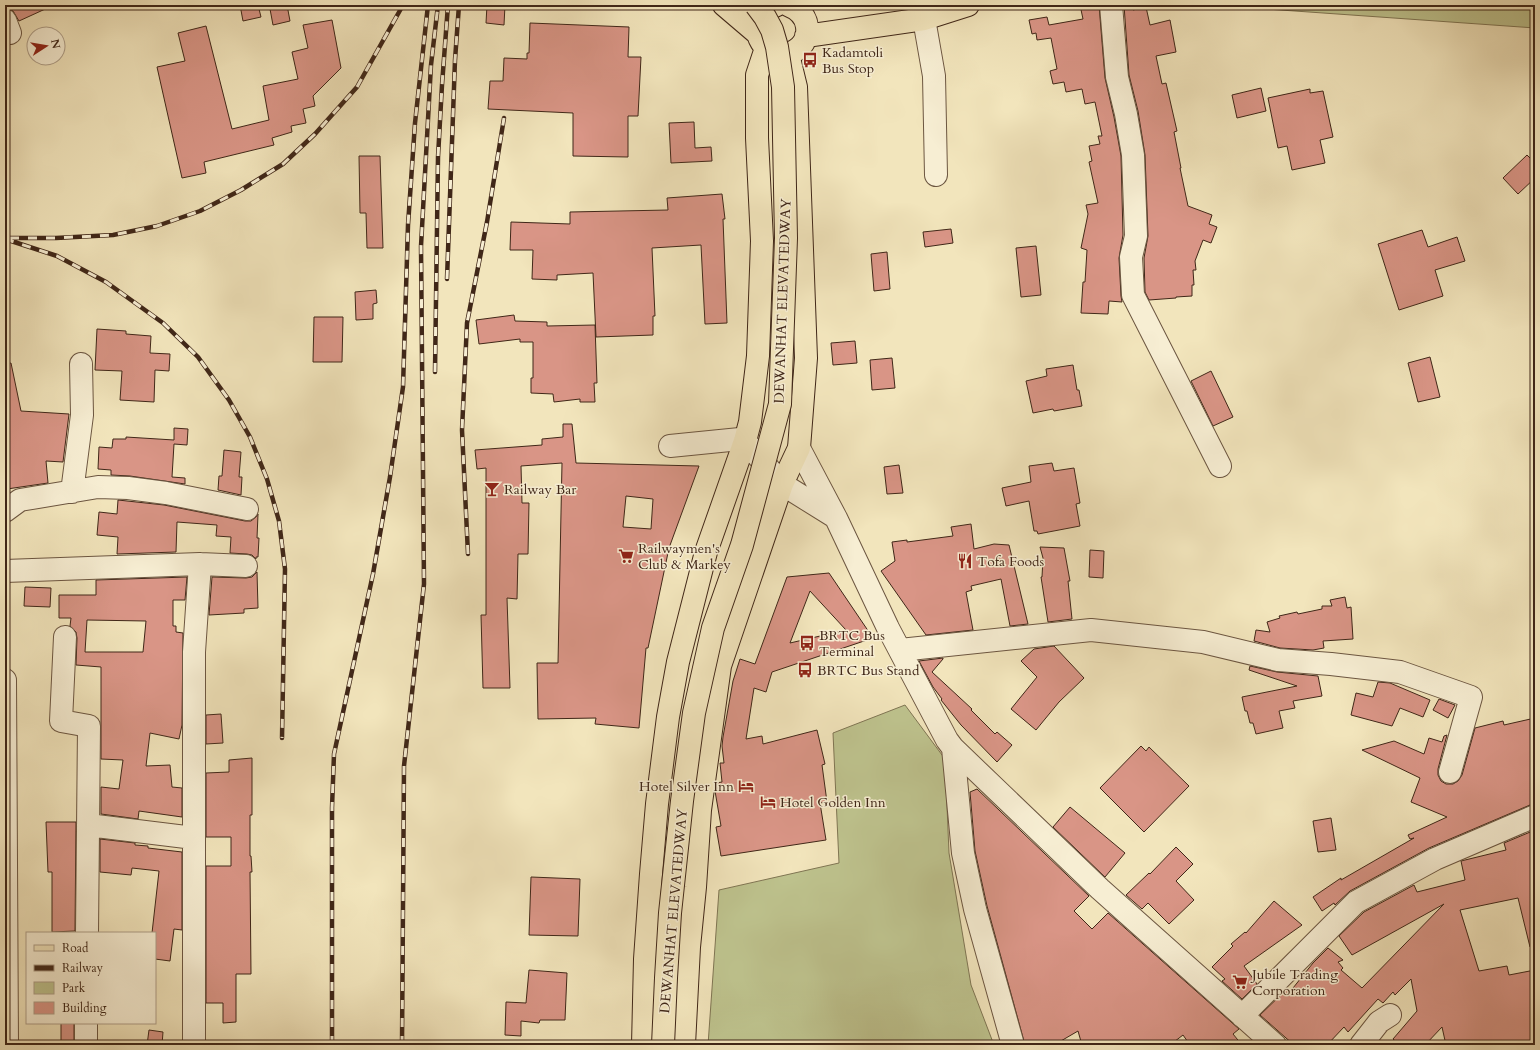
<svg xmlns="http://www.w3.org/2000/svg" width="1540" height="1050" viewBox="0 0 1540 1050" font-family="Cardo,serif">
	<rect width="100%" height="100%" fill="#f2e5bc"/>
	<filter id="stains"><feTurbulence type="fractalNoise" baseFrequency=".005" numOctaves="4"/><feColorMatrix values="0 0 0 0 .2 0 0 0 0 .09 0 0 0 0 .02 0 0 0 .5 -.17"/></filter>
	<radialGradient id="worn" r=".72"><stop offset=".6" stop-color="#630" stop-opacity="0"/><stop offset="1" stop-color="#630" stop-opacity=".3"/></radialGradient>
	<path fill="#bec38e" stroke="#7f7553" d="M 1210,5 L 1535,5 L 1535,28 Z
		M 905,705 L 945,759 L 949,853 L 971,985 L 994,1045 L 708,1045 L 719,890 L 839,863 L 833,733 Z"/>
	<path fill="#d99586" stroke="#402718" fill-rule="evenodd" d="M 5,5 L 54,5 L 19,21 L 13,11 L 5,8 Z
		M 240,5 L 258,5 L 261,17 L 243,21 Z
		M 287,5 L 290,21 L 273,25 L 270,9 Z
		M 487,5 L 505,5 L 504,25 L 486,23 Z
		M 1080,5 L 1099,5 L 1105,78 L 1114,117 L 1121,156 L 1123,235 L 1119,258 L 1121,296 L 1122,302 L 1109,301 L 1108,314 L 1081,313 L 1083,282 L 1085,282 L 1087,250 L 1081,248 L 1088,214 L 1086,205 L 1098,203 L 1089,162 L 1092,161 L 1089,146 L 1100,144 L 1098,136 L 1102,136 L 1095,102 L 1085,104 L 1082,89 L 1066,92 L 1064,82 L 1053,84 L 1050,71 L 1057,69 L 1051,38 L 1037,40 L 1036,33 L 1032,34 L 1029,20 L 1047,17 L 1049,25 L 1083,19 Z
		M 1124,5 L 1132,5 L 1133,10 L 1146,7 L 1150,25 L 1170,20 L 1176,52 L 1156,56 L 1162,84 L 1166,83 L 1177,131 L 1174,132 L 1181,168 L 1180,168 L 1188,206 L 1212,215 L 1209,224 L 1217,227 L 1211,243 L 1203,240 L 1195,261 L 1196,270 L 1193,270 L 1194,285 L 1192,285 L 1192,296 L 1176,297 L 1176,298 L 1149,300 L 1145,292 L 1144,258 L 1148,236 L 1145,155 L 1138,111 L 1129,75 Z
		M 332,20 L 341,68 L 313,96 L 315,106 L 303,109 L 306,123 L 291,126 L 292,132 L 272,138 L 274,145 L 204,162 L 206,173 L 182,178 L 157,67 L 185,61 L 178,33 L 206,26 L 232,129 L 269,120 L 263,86 L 298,79 L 292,52 L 308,48 L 303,25 Z
		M 530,23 L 629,27 L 628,57 L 641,57 L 638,116 L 628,116 L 628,157 L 573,156 L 573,113 L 488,109 L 490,81 L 503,81 L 504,58 L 527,59 L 527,53 L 529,53 Z
		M 1261,88 L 1266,111 L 1237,118 L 1232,95 Z
		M 1310,89 L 1310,93 L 1323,91 L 1333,137 L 1320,140 L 1325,163 L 1292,170 L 1287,146 L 1278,148 L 1268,98 Z
		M 694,122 L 695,148 L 711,147 L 712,161 L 671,163 L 669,123 Z
		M 1527,155 L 1535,163 L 1535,178 L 1518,194 L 1503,178 Z
		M 359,156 L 380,156 L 383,248 L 367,248 L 366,213 L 360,213 Z
		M 722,194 L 725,219 L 723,219 L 727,323 L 705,324 L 701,245 L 652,248 L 655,316 L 653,316 L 653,335 L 596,337 L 593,273 L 557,275 L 557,280 L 532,279 L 533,250 L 510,250 L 511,222 L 570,224 L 570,212 L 668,210 L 667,198 Z
		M 951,229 L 953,243 L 925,247 L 923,232 Z
		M 1422,230 L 1428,247 L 1457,237 L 1465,261 L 1435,270 L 1443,296 L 1399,310 L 1378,244 Z
		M 1036,246 L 1041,295 L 1021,297 L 1016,248 Z
		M 887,252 L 890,289 L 874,291 L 871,254 Z
		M 376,290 L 377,303 L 373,304 L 373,319 L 356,320 L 355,292 Z
		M 514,315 L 515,321 L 547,322 L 547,326 L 595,325 L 597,383 L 594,383 L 595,402 L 580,402 L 580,399 L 554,402 L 553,394 L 531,393 L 531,378 L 533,378 L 533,342 L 520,342 L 520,339 L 479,344 L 476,320 Z
		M 314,317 L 343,317 L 342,362 L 313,362 Z
		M 97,329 L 126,331 L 126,334 L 151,336 L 150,353 L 170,354 L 169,371 L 155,370 L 154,402 L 120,400 L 122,371 L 95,370 Z
		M 855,341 L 857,363 L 833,365 L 831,343 Z
		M 1430,357 L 1440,397 L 1418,402 L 1408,363 Z
		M 892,358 L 895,388 L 872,390 L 870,360 Z
		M 11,363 L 21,411 L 69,414 L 63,462 L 46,461 L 48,483 L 7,489 L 5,471 L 5,364 Z
		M 1073,365 L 1077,390 L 1079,390 L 1082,406 L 1054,411 L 1053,409 L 1033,413 L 1026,381 L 1047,376 L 1046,369 Z
		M 1211,371 L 1233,417 L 1213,426 L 1191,381 Z
		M 563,424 L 572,424 L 576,463 L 699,466 L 669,548 L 648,648 L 646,648 L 639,728 L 595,724 L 596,718 L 538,719 L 537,663 L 558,663 L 562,463 L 521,466 L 522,503 L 529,503 L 528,554 L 518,554 L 517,599 L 507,598 L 510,688 L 483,688 L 481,615 L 486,615 L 486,468 L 477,469 L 475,450 L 542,445 L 542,439 L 563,437 ZM 626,496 L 653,499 L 651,529 L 623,527 Z
		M 174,428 L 188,429 L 187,445 L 174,444 L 172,477 L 185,478 L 185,484 L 130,476 L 111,475 L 111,470 L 98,469 L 99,447 L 112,448 L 113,439 L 126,439 L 126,437 L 174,440 Z
		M 224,450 L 241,452 L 239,477 L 242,477 L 241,495 L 218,490 L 219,476 L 222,476 Z
		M 1052,463 L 1054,471 L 1074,468 L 1080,503 L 1076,504 L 1080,526 L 1038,534 L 1037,531 L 1034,531 L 1029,501 L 1006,506 L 1002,488 L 1031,482 L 1029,466 Z
		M 899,465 L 903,493 L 887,494 L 884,467 Z
		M 118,500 L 164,505 L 245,521 L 251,521 L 256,517 L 258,514 L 257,538 L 259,538 L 258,557 L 256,557 L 256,559 L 252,555 L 247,554 L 230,553 L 231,537 L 216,536 L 217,525 L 177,522 L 176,552 L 117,554 L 118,537 L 97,535 L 99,512 L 117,514 Z
		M 971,524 L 974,549 L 994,544 L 1009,545 L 1028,624 L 1010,626 L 1001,579 L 971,586 L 972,590 L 966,592 L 973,630 L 926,635 L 881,571 L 895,561 L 892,542 L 907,540 L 907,542 L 953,536 L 951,527 Z
		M 1040,547 L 1064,548 L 1070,581 L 1068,581 L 1072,619 L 1048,622 L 1041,577 L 1042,577 L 1043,558 Z
		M 1090,550 L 1104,551 L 1103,578 L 1089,577 Z
		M 257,572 L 258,608 L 244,609 L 244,613 L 209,615 L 212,577 L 246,578 L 252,577 Z
		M 829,573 L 873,638 L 772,672 L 766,692 L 754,688 L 746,739 L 762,736 L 763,744 L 817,730 L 825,764 L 822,765 L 827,802 L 820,803 L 826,840 L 721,856 L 716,827 L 721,826 L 715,791 L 716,783 L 722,782 L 720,763 L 724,763 L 722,746 L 723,737 L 733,681 L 740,659 L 755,664 L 787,577 ZM 810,591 L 846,630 L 790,643 Z
		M 187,577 L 185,600 L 173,600 L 173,626 L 176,626 L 176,632 L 183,633 L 182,725 L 179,739 L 150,733 L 146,766 L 170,765 L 172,787 L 182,788 L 182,817 L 139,811 L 138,819 L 101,814 L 101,787 L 119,789 L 123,760 L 101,759 L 101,667 L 76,665 L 77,638 L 76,632 L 70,626 L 71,618 L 59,618 L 59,595 L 96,595 L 96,580 ZM 87,620 L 146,621 L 143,652 L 85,652 Z
		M 25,587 L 51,588 L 50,607 L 24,606 Z
		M 1345,597 L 1347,608 L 1351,607 L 1353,639 L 1323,641 L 1324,648 L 1313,650 L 1280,648 L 1254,641 L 1256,630 L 1270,632 L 1267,622 L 1280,618 L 1279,616 L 1297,612 L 1298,614 L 1322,609 L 1322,606 L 1332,606 L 1330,600 Z
		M 1054,646 L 1084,678 L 1059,702 L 1036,730 L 1011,709 L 1037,677 L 1021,661 L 1034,649 Z
		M 943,658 L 943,659 L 932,672 L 972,709 L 971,710 L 995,734 L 997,732 L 1012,745 L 997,762 L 961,725 L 941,700 L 942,699 L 933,687 L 919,661 Z
		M 1250,666 L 1277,672 L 1318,676 L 1322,696 L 1293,701 L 1295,708 L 1279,711 L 1283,728 L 1256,734 L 1253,723 L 1250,723 L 1247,711 L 1245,711 L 1242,697 L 1297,686 L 1249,670 Z
		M 1378,682 L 1390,683 L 1430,700 L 1423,717 L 1400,708 L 1392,726 L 1351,715 L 1356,693 L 1373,697 Z
		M 1439,699 L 1455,705 L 1448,718 L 1433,710 Z
		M 221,714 L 223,743 L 206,744 L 206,715 Z
		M 1535,718 L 1535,804 L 1530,805 L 1429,848 L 1350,891 L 1335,905 L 1334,903 L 1322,911 L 1313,897 L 1341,878 L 1341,880 L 1414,838 L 1410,839 L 1408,835 L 1447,817 L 1411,802 L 1420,778 L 1362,750 L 1394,741 L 1424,754 L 1429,738 L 1442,742 L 1444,736 L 1447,735 L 1438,769 L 1438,775 L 1441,781 L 1446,784 L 1453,784 L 1458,781 L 1462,775 L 1475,728 L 1503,721 L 1504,725 Z
		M 1141,746 L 1146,751 L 1149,747 L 1189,786 L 1144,832 L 1100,788 Z
		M 252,758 L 252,815 L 250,815 L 250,856 L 251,856 L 252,872 L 250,872 L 251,974 L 236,974 L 236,1022 L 223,1023 L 223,1003 L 206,1003 L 206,866 L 231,866 L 231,837 L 206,837 L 206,773 L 229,772 L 229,760 Z
		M 977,789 L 1089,896 L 1074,911 L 1092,929 L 1108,913 L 1239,1029 L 1233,1034 L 1242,1045 L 1190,1045 L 1183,1035 L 1170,1045 L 1082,1045 L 1078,1031 L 1054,1045 L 1025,1045 L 987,906 L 975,851 L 970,792 Z
		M 1070,807 L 1125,853 L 1105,877 L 1053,827 Z
		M 1331,818 L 1336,850 L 1318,852 L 1313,821 Z
		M 46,822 L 76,822 L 75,931 L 52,932 L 52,872 L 48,872 Z
		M 1535,830 L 1535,947 L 1530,947 L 1518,898 L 1460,910 L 1479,971 L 1507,966 L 1509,975 L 1535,970 L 1535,1045 L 1465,1045 L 1464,1041 L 1446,1045 L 1442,1027 L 1425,1045 L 1400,1045 L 1393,1039 L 1417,1011 L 1411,979 L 1395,995 L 1393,992 L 1383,1003 L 1378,999 L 1348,1032 L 1344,1027 L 1327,1045 L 1294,1045 L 1260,1015 L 1286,990 L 1289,993 L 1313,963 L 1328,948 L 1343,960 L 1338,962 L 1343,968 L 1341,970 L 1362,988 L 1444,904 L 1352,955 L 1339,936 L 1364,912 L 1414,885 L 1417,892 L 1465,880 L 1461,861 L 1506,850 L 1504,843 Z
		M 100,839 L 135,843 L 135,845 L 148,846 L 148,848 L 182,852 L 182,930 L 174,929 L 170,961 L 155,959 L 155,933 L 152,933 L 159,871 L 132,868 L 131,875 L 100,872 Z
		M 1176,847 L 1193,864 L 1176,881 L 1194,900 L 1169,924 L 1148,903 L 1142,909 L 1126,895 L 1149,873 L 1150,874 Z
		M 531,877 L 580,879 L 578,936 L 529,935 Z
		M 1274,901 L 1302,925 L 1244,966 L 1257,984 L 1242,999 L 1222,981 L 1225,979 L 1212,967 L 1233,946 L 1231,944 L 1245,932 L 1246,933 Z
		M 529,970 L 567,973 L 565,1020 L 540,1020 L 539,1023 L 521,1021 L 521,1036 L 505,1035 L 506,1002 L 526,1003 Z
		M 61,1023 L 74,1023 L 74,1045 L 61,1045 Z
		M 149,1030 L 163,1032 L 162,1045 L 147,1045 Z"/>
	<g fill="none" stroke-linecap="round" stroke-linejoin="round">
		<g stroke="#6c5641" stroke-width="24">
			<path id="minor" d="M 1111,5 L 1117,77 L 1126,114 L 1133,155 L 1136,236 L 1131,257 L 1133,295 L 1220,466
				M 924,19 L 934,76 L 936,175
				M 5,20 L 10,33
				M 670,446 L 740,439 L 745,441 L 782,484 L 835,517
				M 799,448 L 836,518 L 888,628 L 947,740 L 953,748 L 1100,889 L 1275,1045
				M 72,492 L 82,415 L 81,364
				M 5,511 L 20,500 L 98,487 L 128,488 L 166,493 L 247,509
				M 5,571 L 200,564 L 246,566
				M 65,637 L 61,721 L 89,726 L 87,933
				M 900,650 L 1091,630 L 1203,642 L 1278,660 L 1331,664 L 1400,672 L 1471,697 L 1450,772
				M 5,680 L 7,1045
				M 953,748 L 963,853 L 975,909 L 1013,1045
				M 88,825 L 194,838
				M 1242,1016 L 1356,902 L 1435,859 L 1535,816
				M 86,1045 L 86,1023
				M 194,1045 L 194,652 L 200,564
				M 1361,1045 L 1379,1022 L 1390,1015"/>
		</g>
		<g stroke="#402718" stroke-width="24">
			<path id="major" d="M 724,5 L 758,34
				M 777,5 C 735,21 770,74 800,47 C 805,42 808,34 807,27 C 806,16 798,9 788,5
				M 806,36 L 924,19 L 968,5
				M 643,1045 L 645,959 L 651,874 L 657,804 L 668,717 L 678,662 L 706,552 L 745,441 L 750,422 L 758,356 L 762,241 L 757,138 L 757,75 L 766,48
				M 684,1045 L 689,947 L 695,887 L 700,810 L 720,666 L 782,484 L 799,448 L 806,358 L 796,87 L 788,54"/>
		</g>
		<use href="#minor" stroke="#f7eed3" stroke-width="22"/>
		<use href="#major" stroke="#f2e5bc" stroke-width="22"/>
		<g stroke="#402718" stroke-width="4.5">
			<path id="rail" d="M 10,238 L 56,238 L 113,235 L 157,226 L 200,211 L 241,190 L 283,164 L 315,134 L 357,87 L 403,5
				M 5,239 L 57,256 L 106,282 L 163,323 L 198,357 L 229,400 L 250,437 L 267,479 L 279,521 L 285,569 L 282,738
				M 447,279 L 455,60 L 459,5
				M 435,372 L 438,157 L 442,85 L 448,5
				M 468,554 L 462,430 L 467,323 L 487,222 L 504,118
				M 332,1045 L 332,808 L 334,754 L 373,574 L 390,477 L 403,387 L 408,225 L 415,123 L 428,5
				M 402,1045 L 404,766 L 424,584 L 421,246 L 431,65 L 438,5"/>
		</g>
		<use href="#rail" stroke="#f7eed3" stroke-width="3" stroke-dasharray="9" stroke-linecap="butt"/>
		<g stroke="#402718" stroke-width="24" stroke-linecap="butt">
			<path id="major-bridge" d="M 663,1045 L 666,978 L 670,913 L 682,801 L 694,713 L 713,628 L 742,545 L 780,404 L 786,238 L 783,87 L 777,47 L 772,30 L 765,17 L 756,5"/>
		</g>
		<use href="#major-bridge" stroke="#f2e5bc" stroke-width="22"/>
	</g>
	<defs>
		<g id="bus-bare" transform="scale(1.2)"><path d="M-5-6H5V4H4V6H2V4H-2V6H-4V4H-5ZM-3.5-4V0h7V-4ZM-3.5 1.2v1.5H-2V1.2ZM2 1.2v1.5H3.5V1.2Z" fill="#8f2418" stroke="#f7eed3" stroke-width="2.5" paint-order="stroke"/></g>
		<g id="bar-bare" transform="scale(1.2)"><path d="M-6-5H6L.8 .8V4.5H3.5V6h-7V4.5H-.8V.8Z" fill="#8f2418" stroke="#f7eed3" stroke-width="2.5" paint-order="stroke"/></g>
		<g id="supermarket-bare" transform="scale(1.2)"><path d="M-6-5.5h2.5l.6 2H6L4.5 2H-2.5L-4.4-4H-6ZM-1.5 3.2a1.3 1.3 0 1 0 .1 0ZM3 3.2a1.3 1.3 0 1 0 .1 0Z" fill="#8f2418" stroke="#f7eed3" stroke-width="2.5" paint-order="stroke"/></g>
		<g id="restaurant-bare" transform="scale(1.2)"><path d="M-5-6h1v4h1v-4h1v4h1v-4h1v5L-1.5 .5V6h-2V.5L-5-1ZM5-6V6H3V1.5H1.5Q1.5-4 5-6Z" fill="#8f2418" stroke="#f7eed3" stroke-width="2.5" paint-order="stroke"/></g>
		<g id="hotel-bare" transform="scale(1.2)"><path d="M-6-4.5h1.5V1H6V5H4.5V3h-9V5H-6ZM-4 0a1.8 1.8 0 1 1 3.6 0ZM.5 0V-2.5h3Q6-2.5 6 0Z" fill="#8f2418" stroke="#f7eed3" stroke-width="2.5" paint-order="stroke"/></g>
	</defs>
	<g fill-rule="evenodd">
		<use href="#bus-bare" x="810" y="60"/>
		<use href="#bar-bare" x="492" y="489"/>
		<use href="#supermarket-bare" x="626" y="556"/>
		<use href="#restaurant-bare" x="965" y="561"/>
		<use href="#bus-bare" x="807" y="643"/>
		<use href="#bus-bare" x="805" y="670"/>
		<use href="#hotel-bare" x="746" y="786"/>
		<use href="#hotel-bare" x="768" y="802"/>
		<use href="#supermarket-bare" x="1240" y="982"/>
	</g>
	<g text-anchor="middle" stroke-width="3" stroke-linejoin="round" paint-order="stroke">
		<g font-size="14" fill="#402718" stroke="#f7eed3" text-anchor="start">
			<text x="822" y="57">Kadamtoli<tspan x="822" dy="16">Bus Stop</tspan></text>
			<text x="504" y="494">Railway Bar</text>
			<text x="638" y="553">Railwaymen's<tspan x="638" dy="16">Club &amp; Markey</tspan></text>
			<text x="977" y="566">Tofa Foods</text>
			<text x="819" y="640">BRTC Bus<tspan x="819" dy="16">Terminal</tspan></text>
			<text x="817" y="675">BRTC Bus Stand</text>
			<text x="734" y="791" text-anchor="end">Hotel Silver Inn</text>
			<text x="780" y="807">Hotel Golden Inn</text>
			<text x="1252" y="979">Jubile Trading<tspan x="1252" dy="16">Corporation</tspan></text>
		</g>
		<g font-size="14" fill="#402718" stroke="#f7eed3">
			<text transform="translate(782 301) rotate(-88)" y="5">DEWANHAT ELEVATEDWAY</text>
			<text transform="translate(673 911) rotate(-85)" y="5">DEWANHAT ELEVATEDWAY</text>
		</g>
	</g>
	<rect width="1540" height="1050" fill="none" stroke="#f2e5bc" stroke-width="20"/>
	<rect x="6" y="6" width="1528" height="1038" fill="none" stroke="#402718" stroke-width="2"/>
	<rect x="10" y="10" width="1520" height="1030" fill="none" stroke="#402718"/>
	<rect x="26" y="932" width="130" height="92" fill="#f7eed3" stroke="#ae9e88"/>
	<rect x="34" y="945" width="20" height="6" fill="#f2e5bc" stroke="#ae9e88"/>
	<text x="62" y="952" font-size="12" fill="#402718">Road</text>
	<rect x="34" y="965" width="20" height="6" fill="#402718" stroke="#ae9e88"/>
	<text x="62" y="972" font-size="12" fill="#402718">Railway</text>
	<rect x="34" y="982" width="20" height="12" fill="#bec38e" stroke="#ae9e88"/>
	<text x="62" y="992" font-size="12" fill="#402718">Park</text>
	<rect x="34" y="1002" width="20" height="12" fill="#d99586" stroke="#ae9e88"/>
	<text x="62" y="1012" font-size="12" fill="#402718">Building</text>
	<g transform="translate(46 46) rotate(78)"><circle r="19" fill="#f7eed3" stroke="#ae9e88"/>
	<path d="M0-3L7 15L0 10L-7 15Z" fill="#8f2418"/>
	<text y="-6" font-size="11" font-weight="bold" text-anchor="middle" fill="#402718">N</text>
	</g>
	<rect width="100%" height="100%" filter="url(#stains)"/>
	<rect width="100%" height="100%" fill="url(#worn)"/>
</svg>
